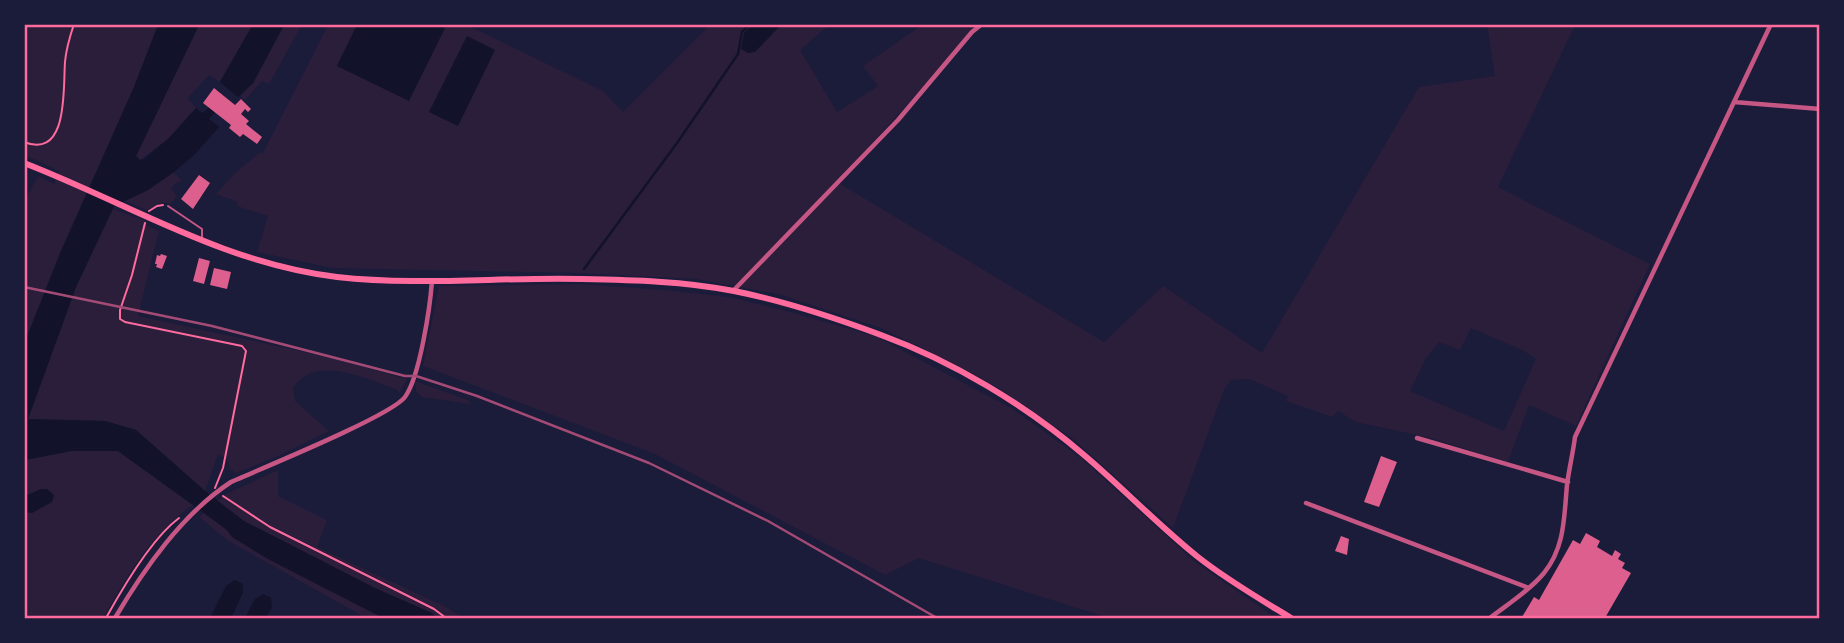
<svg xmlns="http://www.w3.org/2000/svg" width="1844" height="643" viewBox="0 0 1844 643" font-family="'Noto Serif',serif">
	<rect width="100%" height="100%" fill="#1b1b3a"/>
	<path fill="#2a1e3b" fill-rule="evenodd" d="M 25,25 L 158,25 L 134,87 L 60,252 L 25,341 L 25,201 L 38,176 L 54,184 L 59,171 L 25,155 Z
		M 199,25 L 253,25 L 220,82 L 209,75 L 188,98 L 196,108 L 169,138 L 140,160 L 136,156 Z
		M 284,25 L 302,25 L 269,84 L 262,81 L 245,100 L 241,96 L 253,83 Z
		M 328,25 L 357,25 L 337,66 L 445,28 L 438,25 L 467,25 L 603,91 L 623,112 L 710,25 L 829,25 L 800,50 L 837,112 L 878,86 L 863,66 L 922,25 L 984,25 L 973,32 L 837,182 L 1104,342 L 1163,286 L 1262,353 L 1419,87 L 1495,76 L 1487,25 L 1575,25 L 1498,187 L 1650,264 L 1576,426 L 1529,405 L 1508,462 L 1431,438 L 1356,422 L 1338,411 L 1332,417 L 1286,401 L 1288,396 L 1249,379 L 1231,380 L 1224,390 L 1173,528 L 1073,439 L 1000,389 L 957,365 L 881,328 L 778,294 L 695,279 L 577,273 L 332,268 L 257,252 L 268,216 L 237,206 L 238,202 L 216,194 L 234,174 L 259,153 L 263,153 ZM 1471,328 L 1524,351 L 1536,359 L 1504,431 L 1410,391 L 1426,358 L 1439,342 L 1460,350 Z
		M 174,172 L 182,181 L 176,183 L 171,189 L 177,196 L 171,203 L 160,203 L 147,210 L 125,201 L 148,190 Z
		M 113,209 L 146,221 L 146,225 L 159,231 L 138,316 L 323,356 L 407,379 L 399,394 L 398,390 C 369,380 315,353 293,388 L 295,401 L 329,431 L 276,457 L 236,473 L 230,469 L 228,460 L 218,454 L 205,491 L 136,430 L 105,421 L 28,419 L 76,287 Z
		M 578,284 L 665,290 L 729,297 L 794,313 L 877,337 L 1013,409 L 1081,458 L 1195,562 L 1276,618 L 1109,618 L 919,558 L 885,575 L 655,454 L 423,366 L 439,286 Z
		M 415,381 L 468,400 L 470,404 L 422,397 L 416,391 Z
		M 71,451 L 118,451 L 193,505 C 151,533 128,575 103,618 L 25,618 L 25,460 Z
		M 278,470 L 278,496 L 327,520 L 317,547 L 448,608 L 462,618 L 366,618 L 227,540 L 199,517 L 226,494 Z"/>
	<path fill="#12122b" d="M 253,24 L 284,25 L 253,83 L 238,97 L 220,82 Z
		M 438,24 L 445,28 L 409,101 L 337,66 L 357,25 Z
		M 158,25 L 199,25 L 136,156 L 140,160 L 144,159 L 169,138 L 196,108 L 219,127 L 195,154 L 174,172 L 148,190 L 114,206 L 76,287 L 28,419 L 105,421 L 136,430 L 205,491 L 244,521 L 375,588 L 432,613 L 437,618 L 383,618 L 266,558 L 232,537 L 227,530 L 193,505 L 118,451 L 71,451 L 25,460 L 25,342 L 61,252 L 134,87 Z
		M 752,25 L 781,25 L 755,52 L 748,53 L 741,49 L 744,33 Z
		M 467,36 L 495,50 L 458,126 L 429,112 Z
		M 41,489 L 47,489 L 54,495 L 52,502 L 32,513 L 25,512 L 25,496 Z
		M 235,580 L 243,584 L 243,593 L 231,618 L 210,618 L 226,586 Z
		M 263,594 L 271,598 L 272,607 L 266,618 L 245,618 L 255,599 Z"/>
	<g fill="none" stroke-linecap="round" stroke-linejoin="round">
		<path stroke="#12122b" stroke-width="2.5" d="M 584,269 L 677,143 L 738,54 L 742,32 L 750,24"/>
		<path stroke="#12122b" stroke-width="8" d="M 199,122 L 212,110"/>
	</g>
	<path fill="#dd5f8e" d="M 214,88 L 235,105 L 241,99 L 251,109 L 248,112 L 245,109 L 241,114 L 249,121 L 246,124 L 262,137 L 257,144 L 243,134 L 240,137 L 229,128 L 231,125 L 203,103 Z
		M 199,175 L 210,183 L 193,209 L 181,199 Z
		M 161,254 L 167,256 L 162,269 L 156,267 L 157,264 L 155,264 L 157,255 L 160,256 Z
		M 199,258 L 210,261 L 204,284 L 193,281 Z
		M 214,268 L 231,272 L 227,289 L 210,285 Z
		M 1381,456 L 1397,462 L 1379,507 L 1364,502 Z
		M 1586,533 L 1600,541 L 1597,547 L 1612,556 L 1615,550 L 1621,554 L 1618,559 L 1625,563 L 1622,568 L 1631,573 L 1605,618 L 1513,618 L 1522,617 L 1534,597 L 1539,600 L 1573,540 L 1580,544 Z
		M 1341,536 L 1349,539 L 1347,555 L 1335,551 Z"/>
	<g fill="none" stroke-linecap="round" stroke-linejoin="round">
		<path stroke="#ff6b9d" stroke-width="2" d="M 24,142 C 69,160 63,87 65,62 C 66,49 70,36 74,24
			M 149,211 L 157,206 L 163,205
			M 145,223 L 132,275 L 120,310 L 120,319 L 125,322 L 242,346 L 246,351 L 223,468 L 215,488
			M 223,496 L 270,527 L 434,609 L 446,618
			M 106,618 C 122,589 152,538 179,518"/>
		<path stroke="#c65784" stroke-width="2" d="M 168,206 L 202,229 L 202,238"/>
		<path stroke="#c65784" stroke-width="4.5" d="M 1734,102 L 1820,109
			M 733,291 L 898,120 L 972,32 L 982,24
			M 1417,438 L 1568,482
			M 1306,503 L 1529,588
			M 115,618 C 144,569 182,514 231,482 C 260,469 391,416 405,397 C 420,376 430,307 432,281
			M 1490,618 C 1508,604 1529,591 1544,573 C 1565,547 1564,517 1567,485 C 1569,469 1573,453 1575,437 L 1771,24"/>
		<path stroke="#ff6b9d" stroke-width="6" d="M 24,163 C 130,204 222,263 337,277 C 418,286 500,277 581,279 C 632,280 684,281 734,291 C 784,301 833,317 881,335 C 952,361 1026,405 1084,455 C 1123,488 1158,525 1198,557 C 1227,580 1260,599 1291,618"/>
		<path stroke="#a44b75" stroke-width="2.5" d="M 24,287 L 212,326 L 405,376 L 416,376 L 477,396 L 649,463 L 768,521 L 937,618"/>
	</g>
	<rect width="1844" height="643" fill="none" stroke="#1b1b3a" stroke-width="52"/>
	<rect x="26" y="26" width="1792" height="591" fill="none" stroke="#ff6b9d" stroke-width="2.5"/>
</svg>
